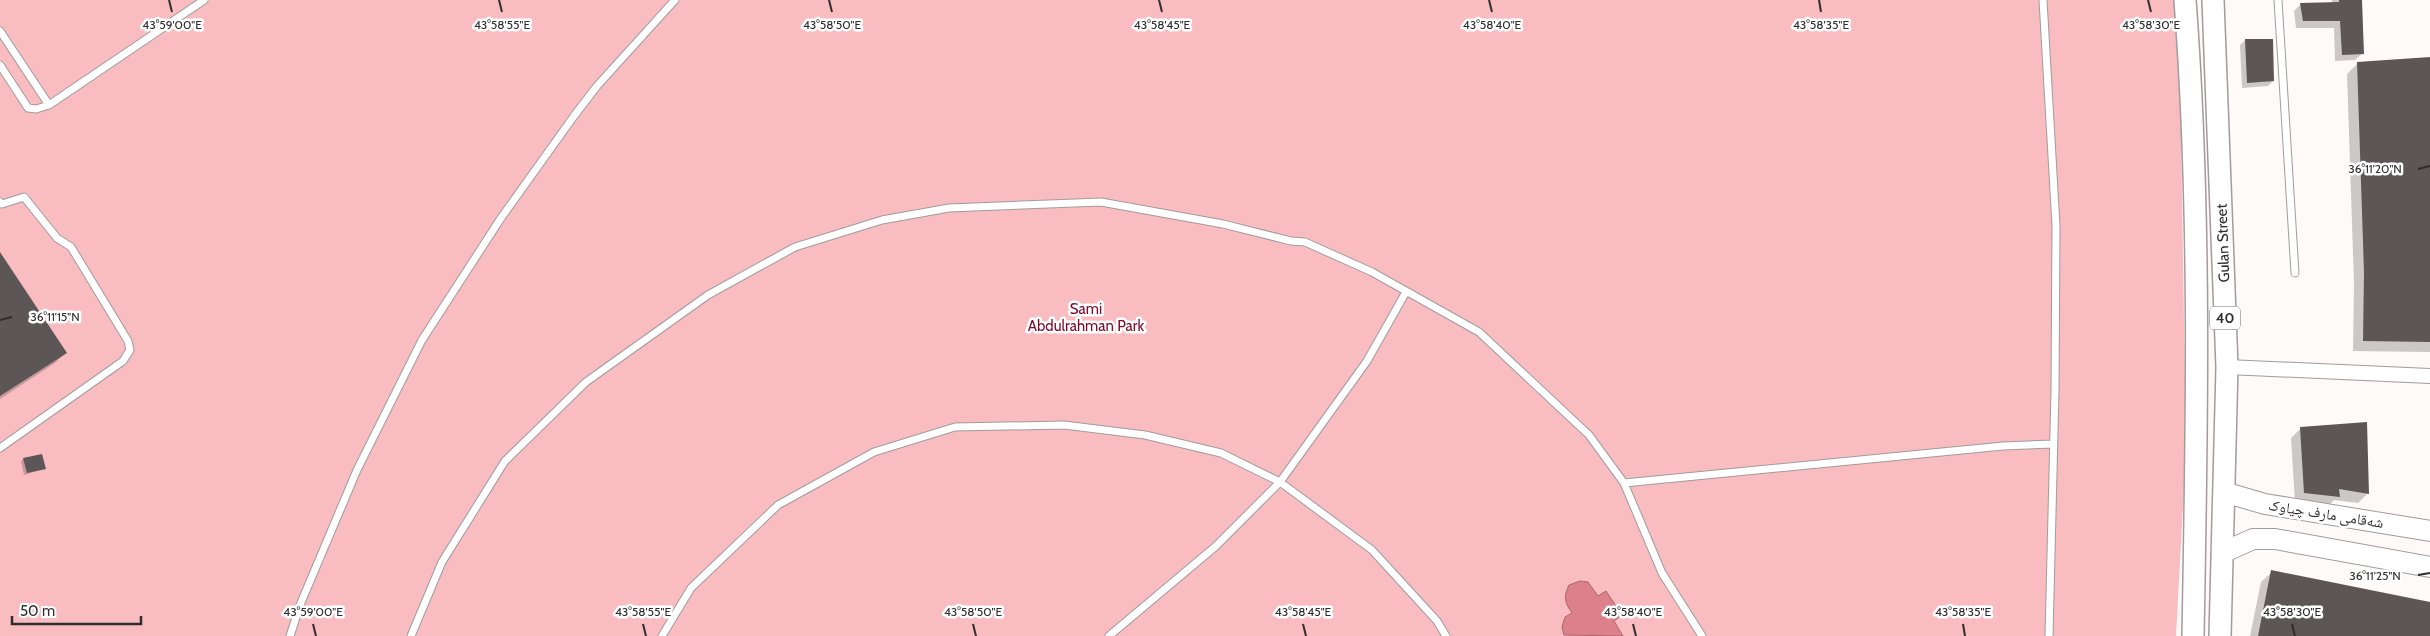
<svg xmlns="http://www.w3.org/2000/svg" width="2430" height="636" viewBox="0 0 2430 636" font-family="Cabin,'Noto Naskh Arabic',sans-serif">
	<rect width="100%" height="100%" fill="#fffafa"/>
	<path fill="#f9bdc1" d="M 0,0 L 2179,0 L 2186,449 L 2176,636 L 0,636 Z"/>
	<path fill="#dc8089" stroke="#a8676d" d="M 1580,581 L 1588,582 L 1598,596 L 1606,591 L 1622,615 L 1614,621 L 1623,636 L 1564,635 L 1562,627 L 1565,617 L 1572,613 C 1565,603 1563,597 1569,585 Z"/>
	<path fill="#0003" d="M 2332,0 L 2361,0 L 2363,53 L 2355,60 L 2335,61 L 2334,28 L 2296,28 L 2294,11 L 2301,4 L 2332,3 Z
		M 2245,40 L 2273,81 L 2268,86 L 2242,88 L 2240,45 Z
		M 2430,58 L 2430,352 L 2353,351 L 2354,283 L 2347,74 L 2358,63 Z
		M 0,254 L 65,353 L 55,363 L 0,399 Z
		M 2301,428 L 2368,493 L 2358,503 L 2334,500 L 2328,506 L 2295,503 L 2291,438 Z
		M 23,459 L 44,469 L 24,475 L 21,461 Z
		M 2272,572 L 2430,604 L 2430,636 L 2250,636 L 2261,582 Z"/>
	<path fill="#5d5657" d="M 2339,0 L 2362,0 L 2364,54 L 2342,55 L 2340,21 L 2303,21 L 2300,3 L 2339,2 Z
		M 2245,39 L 2273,39 L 2274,81 L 2247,83 Z
		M 2430,57 L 2430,342 L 2363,341 L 2364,272 L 2357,62 Z
		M 0,252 L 67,353 L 0,396 Z
		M 2367,422 L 2369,494 L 2339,489 L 2340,497 L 2304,493 L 2300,427 Z
		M 42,454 L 46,469 L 27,473 L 23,458 Z
		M 2271,570 L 2430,602 L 2430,636 L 2258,636 Z"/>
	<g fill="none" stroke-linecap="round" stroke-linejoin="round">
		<g stroke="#a29b9b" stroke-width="9">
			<path id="lane" d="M 2043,0 L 2056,226 L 2055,391 L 2049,636
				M 2278,0 L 2295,273
				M 0,31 L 49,105 L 204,0
				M 0,65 L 28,108 L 36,109 L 49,105
				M 0,202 L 2,204 L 24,197 L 57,238 L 71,247 L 128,341 L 130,350 L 123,361 L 0,448
				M 1624,483 L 2003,446 L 2053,444
				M 290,636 L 300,605 L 357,470 L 422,340 L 501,218 L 574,116 L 597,86 L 675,0
				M 411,636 L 442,562 L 505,461 L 586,382 L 708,295 L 795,247 L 882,220 L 949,208 L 1101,202 L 1223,224 L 1291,241 L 1305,242 L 1372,272 L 1479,332 L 1589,435 L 1624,483 L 1662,573 L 1702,636
				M 662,636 L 691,588 L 778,505 L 874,452 L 955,427 L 1064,425 L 1145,435 L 1221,453 L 1280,482 L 1372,550 L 1437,621 L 1446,636
				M 1109,636 L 1216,546 L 1280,482 L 1367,361 L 1406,292"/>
		</g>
		<g stroke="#a29b9b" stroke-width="16">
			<path id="street" d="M 2227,367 L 2430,376"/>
		</g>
		<g stroke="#a29b9b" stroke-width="22">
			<path id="secondary" d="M 2224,492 L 2265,504 L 2430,531
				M 2224,552 L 2253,539 L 2275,539 L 2430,567"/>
		</g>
		<g stroke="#a29b9b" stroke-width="24">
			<path id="primary" d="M 2185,0 C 2201,211 2197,424 2193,636
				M 2213,0 L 2227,367 L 2220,636"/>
		</g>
		<use href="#lane" stroke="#fff" stroke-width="7"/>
		<use href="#street" stroke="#fff" stroke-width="14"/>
		<use href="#secondary" stroke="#fff" stroke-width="20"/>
		<use href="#primary" stroke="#fff" stroke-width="21"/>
	</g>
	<path fill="none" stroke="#302d2d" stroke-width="2" d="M 169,0 L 172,12M 499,0 L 502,12M 829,0 L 832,12M 1159,0 L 1162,12M 1489,0 L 1492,12M 1819,0 L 1821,12M 2148,0 L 2151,12M 2418,169 L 2430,166M 0,320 L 12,317M 2418,575 L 2430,573M 313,624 L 316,636M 643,624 L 646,636M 973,624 L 976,636M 1303,624 L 1306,636M 1633,624 L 1636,636M 1963,624 L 1965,636M 2292,624 L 2295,636"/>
	<g text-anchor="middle" stroke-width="5" stroke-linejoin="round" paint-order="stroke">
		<rect fill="#fff" stroke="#6e6c6c" stroke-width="1" x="2210" y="306.5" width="30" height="23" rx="4"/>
		<g font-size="14" font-weight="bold" fill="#302d2d">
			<text x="2225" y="323">40</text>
		</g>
		<g font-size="15" fill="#302d2d" stroke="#fff">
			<text transform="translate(2223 243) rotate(-92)" y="5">Gulan Street</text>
			<text transform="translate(2326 514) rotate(9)" y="5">شەقامی مارف چیاوک</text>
		</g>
		<g font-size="15" fill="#7b0a29" stroke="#fff">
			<text x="1086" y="314">Sami<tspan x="1086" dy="17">Abdulrahman Park</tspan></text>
		</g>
	</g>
	<g font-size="12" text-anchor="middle" fill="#302d2d" stroke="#fff" stroke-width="5" stroke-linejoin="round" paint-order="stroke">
		<text x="172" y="29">43°59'00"E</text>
		<text x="502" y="29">43°58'55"E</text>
		<text x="832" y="29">43°58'50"E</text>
		<text x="1162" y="29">43°58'45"E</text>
		<text x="1492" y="29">43°58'40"E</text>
		<text x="1821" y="29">43°58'35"E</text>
		<text x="2151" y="29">43°58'30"E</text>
		<text x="2375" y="173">36°11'20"N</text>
		<text x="55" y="321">36°11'15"N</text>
		<text x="2375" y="580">36°11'25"N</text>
		<text x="313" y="616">43°59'00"E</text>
		<text x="643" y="616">43°58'55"E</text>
		<text x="973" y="616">43°58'50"E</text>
		<text x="1303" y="616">43°58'45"E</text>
		<text x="1633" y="616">43°58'40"E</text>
		<text x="1963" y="616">43°58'35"E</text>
		<text x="2292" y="616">43°58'30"E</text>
	</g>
	<path d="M12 616v8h129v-8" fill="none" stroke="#302d2d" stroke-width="2.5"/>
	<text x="20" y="616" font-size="15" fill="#302d2d" stroke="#ffffff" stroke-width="4" paint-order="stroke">50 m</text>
</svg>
